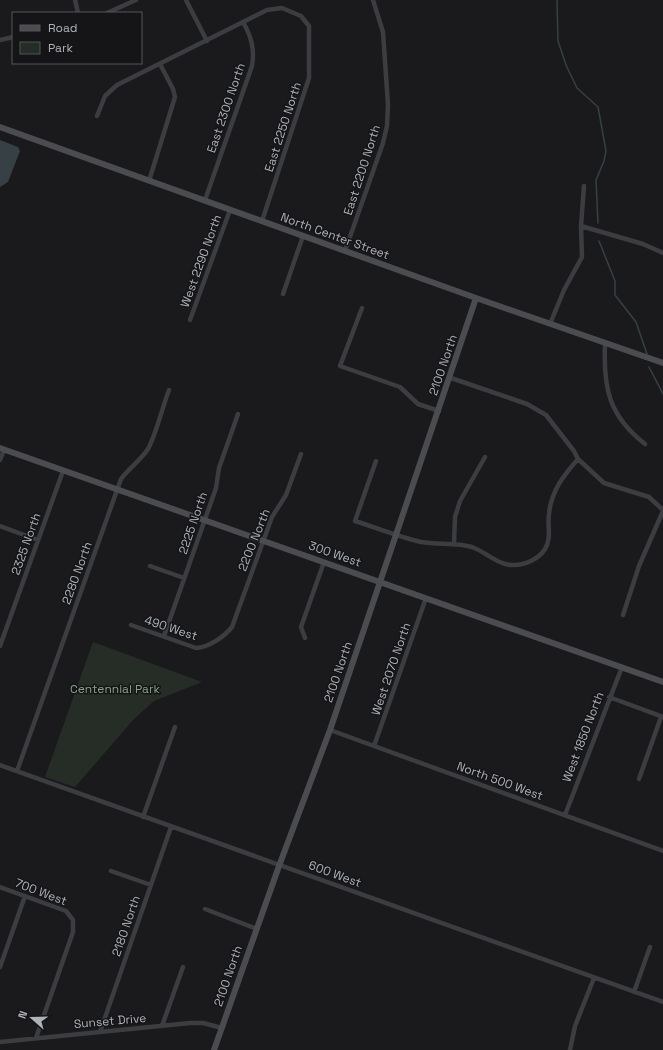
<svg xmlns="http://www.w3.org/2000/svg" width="663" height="1050" viewBox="0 0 663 1050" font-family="'Space Grotesk',sans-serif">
	<rect width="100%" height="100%" fill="#1a1a1c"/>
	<path fill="#262d27" d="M 93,642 L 202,682 L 154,701 L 134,719 L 75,787 L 45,777 Z"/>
	<path fill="#364045" d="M 0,140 L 18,147 L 20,151 L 8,182 L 0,187 Z"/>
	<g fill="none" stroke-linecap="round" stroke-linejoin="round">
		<path stroke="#364045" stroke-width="1.5" d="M 557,0 L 558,41 L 566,65 L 577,88 L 598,107 L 606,151 L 604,161 L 596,180 L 598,223
			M 599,241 L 615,281 L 615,295 L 636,322 L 647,354
			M 649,367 L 663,394"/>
		<path stroke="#3b3d40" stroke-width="4.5" d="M 75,0 L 78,13
			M 186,0 L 207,41
			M 107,13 L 136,0
			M 0,40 L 13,37
			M 97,116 L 105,96 L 117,85 L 267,10 L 282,8 L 301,16 L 309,26 L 309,78 L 262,221
			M 149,181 L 175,97 L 173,89 L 160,64
			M 205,200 L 252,66 C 255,49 251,36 243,22
			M 581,226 L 643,244 L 663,253
			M 345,251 L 383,143 L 387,126 L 388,105 L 383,32 L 373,0
			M 283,294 L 303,236
			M 362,308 L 340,366 L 400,387 L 418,404 L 439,411
			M 190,320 L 230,210
			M 550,324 L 564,290 L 582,257 L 581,226 L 584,186
			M 605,344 C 603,388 609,416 645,444
			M 451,378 L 527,404 L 546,415 L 574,451 L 578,459 L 604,483 L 649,497 L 663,510
			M 0,460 L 4,450
			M 376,461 L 355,521 C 377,528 399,537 421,542 C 439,545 456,542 472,547 C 486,552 499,566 514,565 C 525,565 539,559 545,549 C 552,538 547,526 549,514 C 551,491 564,475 578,459
			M 0,526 L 38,540
			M 454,543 L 455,517 L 460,501 L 485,457
			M 150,566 L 184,578
			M 623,615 L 639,566 L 663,511
			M 131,625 L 196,648 C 209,647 224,637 232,627 L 272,517 L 286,495 L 301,454
			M 164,636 L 216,488 L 219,468 L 238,414
			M 305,638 L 301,627 L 324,562
			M 0,646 L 63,471
			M 609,697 L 663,717
			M 330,730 L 663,851
			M 374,746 L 426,598
			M 0,765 L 663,1002
			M 17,771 L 121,479 C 129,468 140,461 148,449 C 157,432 162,408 169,390
			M 639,779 L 661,717
			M 565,815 L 622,667
			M 143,817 L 175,727
			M 111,871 L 151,885
			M 0,887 L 66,911 L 73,920 L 73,932 L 36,1038
			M 205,909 L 257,929
			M 0,967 L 25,896
			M 634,992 L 650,947
			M 162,1026 L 183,967
			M 100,1032 L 171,827
			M 0,1042 L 190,1023 L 203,1023 L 222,1028
			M 570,1050 L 575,1026 L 594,978"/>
		<path stroke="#4a4c50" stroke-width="6" d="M 0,127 L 476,298 L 663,363
			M 0,448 L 663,682
			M 214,1050 L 279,866 L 330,730 L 476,298"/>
	</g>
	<g text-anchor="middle" stroke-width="3" stroke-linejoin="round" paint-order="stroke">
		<g font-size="12" fill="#aeb3ba" stroke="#151517">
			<text transform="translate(226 108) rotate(-71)" y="4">East 2300 North</text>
			<text transform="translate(283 127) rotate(-72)" y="4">East 2250 North</text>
			<text transform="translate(362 170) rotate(-72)" y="4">East 2200 North</text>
			<text transform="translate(335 236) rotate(20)" y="4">North Center Street</text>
			<text transform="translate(201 261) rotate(-70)" y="4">West 2290 North</text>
			<text transform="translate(443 365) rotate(-71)" y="4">2100 North</text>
			<text transform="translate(193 523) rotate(-71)" y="4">2225 North</text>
			<text transform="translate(254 540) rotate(-68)" y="4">2200 North</text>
			<text transform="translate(26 544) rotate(-70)" y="4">2325 North</text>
			<text transform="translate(335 554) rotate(19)" y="4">300 West</text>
			<text transform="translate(77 573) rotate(-70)" y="4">2280 North</text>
			<text transform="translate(171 628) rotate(18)" y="4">490 West</text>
			<text transform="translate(391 669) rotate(-71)" y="4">West 2070 North</text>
			<text transform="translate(338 672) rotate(-71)" y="4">2100 North</text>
			<text transform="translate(583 737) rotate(-69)" y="4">West 1850 North</text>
			<text transform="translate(500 781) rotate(20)" y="4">North 500 West</text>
			<text transform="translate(335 874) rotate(20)" y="4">600 West</text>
			<text transform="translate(41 892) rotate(21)" y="4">700 West</text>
			<text transform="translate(126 926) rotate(-71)" y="4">2180 North</text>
			<text transform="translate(228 976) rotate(-71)" y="4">2100 North</text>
			<text transform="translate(110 1021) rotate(-5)" y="4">Sunset Drive</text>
		</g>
		<g font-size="12" fill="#88a288" stroke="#151517">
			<text x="115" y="693">Centennial Park</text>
		</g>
	</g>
	<rect x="12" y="12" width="130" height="52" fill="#151517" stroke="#525458"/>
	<rect x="20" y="25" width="20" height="6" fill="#4a4c50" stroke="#525458"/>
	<text x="48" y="32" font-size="12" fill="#aeb3ba">Road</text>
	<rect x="20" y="42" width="20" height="12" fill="#262d27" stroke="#525458"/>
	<text x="48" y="52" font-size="12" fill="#aeb3ba">Park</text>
	<g transform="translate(32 1018) rotate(290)" stroke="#151517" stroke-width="3" paint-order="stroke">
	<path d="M0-3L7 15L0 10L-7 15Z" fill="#aeb3ba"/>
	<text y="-6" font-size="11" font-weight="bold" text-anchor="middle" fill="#aeb3ba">N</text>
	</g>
</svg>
